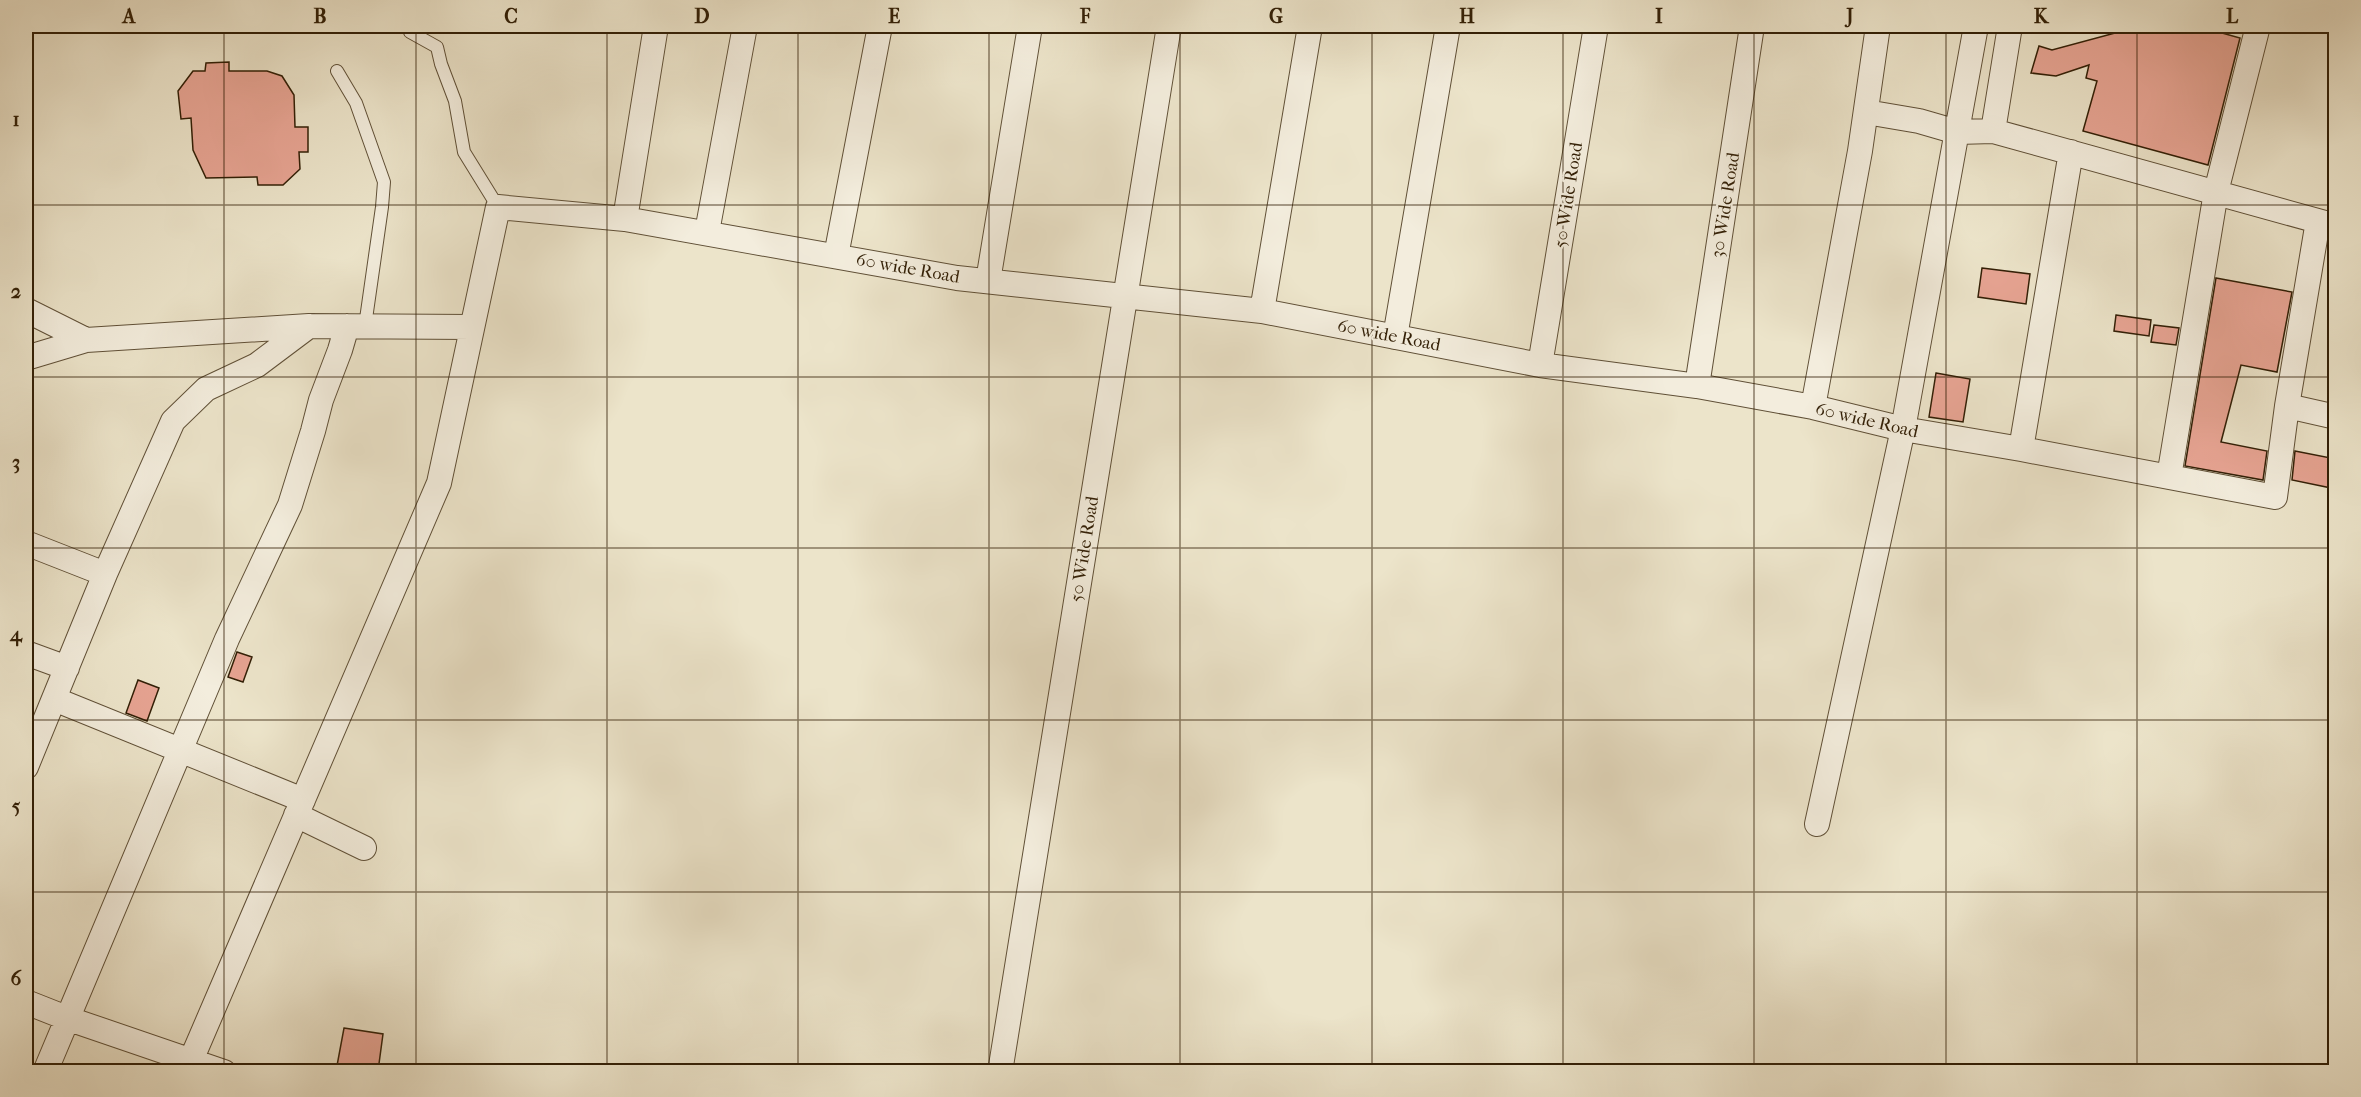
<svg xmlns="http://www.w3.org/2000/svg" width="2361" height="1097" viewBox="0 0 2361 1097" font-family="'IM FELL French Canon',serif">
	<rect width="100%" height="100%" fill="#ece4ca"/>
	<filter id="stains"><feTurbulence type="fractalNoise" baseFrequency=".00333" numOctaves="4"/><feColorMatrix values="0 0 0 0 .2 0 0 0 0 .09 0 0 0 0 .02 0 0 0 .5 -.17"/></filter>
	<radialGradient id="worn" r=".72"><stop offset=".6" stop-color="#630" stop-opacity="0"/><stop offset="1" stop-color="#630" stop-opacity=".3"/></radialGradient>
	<path fill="#e7a493" stroke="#321f06" stroke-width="1.5" d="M 2141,26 L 2197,26 L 2240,38 L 2208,165 L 2083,131 L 2097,81 L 2086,78 L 2089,65 L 2056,76 L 2031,73 L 2039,46 L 2052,50 Z
		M 229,62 L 229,71 L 267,71 L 282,76 L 294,95 L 295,127 L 308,127 L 308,152 L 299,152 L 300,169 L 283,185 L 258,185 L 257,177 L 206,178 L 193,150 L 191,118 L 181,119 L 178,91 L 193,71 L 205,71 L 206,63 Z
		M 1982,268 L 2030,274 L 2026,304 L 1978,297 Z
		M 2216,278 L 2292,292 L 2277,372 L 2241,365 L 2221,442 L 2267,451 L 2263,480 L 2185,466 Z
		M 2116,315 L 2151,320 L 2149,336 L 2114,331 Z
		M 2154,325 L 2179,328 L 2176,345 L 2151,342 Z
		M 1936,373 L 1970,379 L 1963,422 L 1929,417 Z
		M 2295,451 L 2336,459 L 2336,489 L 2292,480 Z
		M 237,652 L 252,657 L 243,682 L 228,677 Z
		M 138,680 L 159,688 L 147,721 L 126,713 Z
		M 344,1028 L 383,1034 L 378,1071 L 336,1071 Z"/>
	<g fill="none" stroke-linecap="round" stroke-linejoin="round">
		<g stroke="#605037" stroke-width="14">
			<path id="lane" d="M 410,32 L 437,47 L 441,64 L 455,101 L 464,152 L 498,207
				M 337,71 L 356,103 L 384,182 L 382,207 L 365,326"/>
		</g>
		<g stroke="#605037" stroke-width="26">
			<path id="street" d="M 1866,112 L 1919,121 L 1957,132 L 1993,131 L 2336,226
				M 1993,131 L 2010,26
				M 625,219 L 656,26
				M 707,232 L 745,26
				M 836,256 L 880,26
				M 988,281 L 1030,26
				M 26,310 L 86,340
				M 1262,311 L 1310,26
				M 1395,337 L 1448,26
				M 26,358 L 86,340 L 309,326 L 472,327
				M 1540,365 L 1596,26
				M 1697,386 L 1752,26
				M 2287,406 L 2336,417
				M 1813,407 L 1860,151 L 1878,26
				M 2021,449 L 2071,152
				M 2169,477 L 2216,192 L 2258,26
				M 26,543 L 105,574
				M 26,653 L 67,668
				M 54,699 L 303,800
				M 26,767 L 105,574 L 173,421 L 206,389 L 257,365 L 309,326
				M 296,815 L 364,848
				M 1817,824 L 1903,429 L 1976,26
				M 26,1002 L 69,1019 L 224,1072
				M 45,1072 L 227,639 L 290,505 L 313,431 L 321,400 L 340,350 L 347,326
				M 186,1072 L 439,483 L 498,207 L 625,219 L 957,278 L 1262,311 L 1540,365 L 1697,386 L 1813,407 L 1903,429 L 2021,449 L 2275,497 L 2287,406 L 2318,221
				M 1000,1072 L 1169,26"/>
		</g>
		<use href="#lane" stroke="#f3eddd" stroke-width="12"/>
		<use href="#street" stroke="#f3eddd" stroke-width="24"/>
	</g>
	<path fill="none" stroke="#321f06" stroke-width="1.5" stroke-opacity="0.55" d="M 224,26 L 224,1072M 416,26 L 416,1072M 607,26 L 607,1072M 798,26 L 798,1072M 989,26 L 989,1072M 1180,26 L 1180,1072M 1372,26 L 1372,1072M 1563,26 L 1563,1072M 1754,26 L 1754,1072M 1946,26 L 1946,1072M 2137,26 L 2137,1072M 26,205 L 2336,205M 26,377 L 2336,377M 26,548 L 2336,548M 26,720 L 2336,720M 26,892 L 2336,892"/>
	<g text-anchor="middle" stroke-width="4.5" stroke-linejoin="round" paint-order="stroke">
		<g font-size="18" fill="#321f06" stroke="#f3eddd">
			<text transform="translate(1568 195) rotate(-81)" y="6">50 Wide Road</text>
			<text transform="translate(1725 205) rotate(-81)" y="6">30 Wide Road</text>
			<text transform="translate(908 268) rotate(10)" y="6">60 wide Road</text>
			<text transform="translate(1389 335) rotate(11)" y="6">60 wide Road</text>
			<text transform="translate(1867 420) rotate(13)" y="6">60 wide Road</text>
			<text transform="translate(1084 549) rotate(-81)" y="6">50 Wide Road</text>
		</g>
	</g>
	<rect width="2361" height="1097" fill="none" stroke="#ece4ca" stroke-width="66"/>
	<rect x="33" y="33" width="2295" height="1031" fill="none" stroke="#321f06" stroke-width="2"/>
	<g font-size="20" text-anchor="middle" font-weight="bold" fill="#321f06">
		<text x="129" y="23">A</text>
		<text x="320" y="23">B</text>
		<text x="511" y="23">C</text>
		<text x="702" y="23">D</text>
		<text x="894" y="23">E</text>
		<text x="1085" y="23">F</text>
		<text x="1276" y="23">G</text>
		<text x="1467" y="23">H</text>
		<text x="1659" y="23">I</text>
		<text x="1850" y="23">J</text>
		<text x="2041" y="23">K</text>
		<text x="2232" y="23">L</text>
		<text x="16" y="126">1</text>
		<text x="16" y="298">2</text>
		<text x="16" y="469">3</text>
		<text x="16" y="641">4</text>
		<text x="16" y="813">5</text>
		<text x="16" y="985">6</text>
	</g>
	<rect width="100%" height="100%" filter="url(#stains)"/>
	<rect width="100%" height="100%" fill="url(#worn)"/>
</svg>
